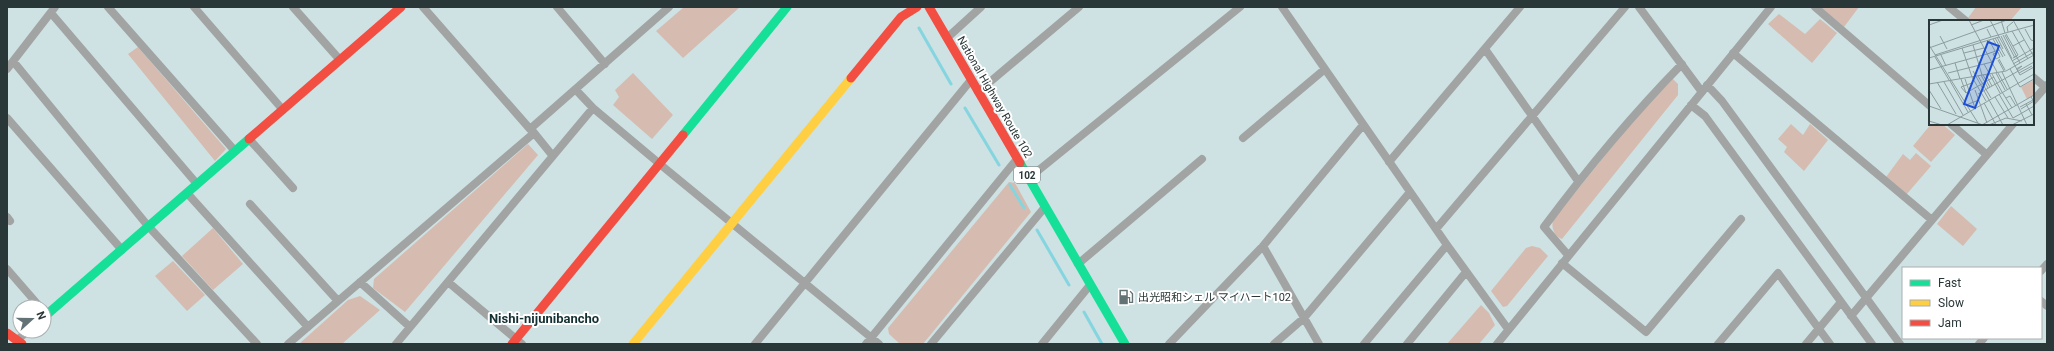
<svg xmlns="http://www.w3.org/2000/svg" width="2054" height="351" viewBox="0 0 2054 351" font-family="Roboto,'Noto Sans JP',sans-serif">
	<rect width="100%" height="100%" fill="#cee1e3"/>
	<path fill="#d6bcb0" d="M 684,7 L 740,7 L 683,58 L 656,31 Z
		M 1821,7 L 1859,7 L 1844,27 Z
		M 1976,7 L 2022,7 L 2010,21 L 1972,21 L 1968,18 Z
		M 1779,14 L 1805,34 L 1820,19 L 1837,33 L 1812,63 L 1768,24 Z
		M 138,47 L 226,149 L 215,161 L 128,54 Z
		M 633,73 L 673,115 L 652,139 L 613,105 L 619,97 L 615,90 Z
		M 1673,79 L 1678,84 L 1678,95 L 1562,239 C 1554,236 1551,227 1553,220 L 1635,118 Z
		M 1791,124 L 1803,135 L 1810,124 L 1828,140 L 1804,171 L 1784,152 L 1787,147 L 1778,139 Z
		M 1931,124 L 1942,124 L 1955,135 L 1931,162 L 1913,146 Z
		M 528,144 L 538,155 L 405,312 L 373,288 L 374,279 Z
		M 1916,153 L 1931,166 L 1906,195 L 1886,177 L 1903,154 L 1910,160 Z
		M 1009,182 L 1015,183 L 1031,212 L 923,344 L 900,344 L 889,334 L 888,328 Z
		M 1951,206 L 1977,229 L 1963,246 L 1937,224 Z
		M 213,228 L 243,264 L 213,290 L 182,256 Z
		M 1532,246 L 1540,248 L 1548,256 L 1507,306 L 1503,307 L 1491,291 L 1526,248 Z
		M 173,261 L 205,295 L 187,311 L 155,276 Z
		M 360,296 L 380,310 L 342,344 L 299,344 L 348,300 Z
		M 1481,305 L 1489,313 L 1495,325 L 1479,344 L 1447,344 Z"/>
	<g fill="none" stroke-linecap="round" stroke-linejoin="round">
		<path stroke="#84d5df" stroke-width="3" d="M 919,28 L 951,84
			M 965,108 L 999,165
			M 1010,185 L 1024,208
			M 1037,230 L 1069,285
			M 1084,312 L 1102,344"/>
		<path stroke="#a1a4a3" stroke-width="8" d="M 108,7 L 235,151
			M 194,7 L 283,110
			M 293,7 L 340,60
			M 423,7 L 530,129 L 669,7
			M 557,7 L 605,64
			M 1282,7 L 1447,245 L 1508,329
			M 1639,7 L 1702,92
			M 1815,7 L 1930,106
			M 1949,7 L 1966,21
			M 51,13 L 197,184
			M 947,38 L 981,7
			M 1485,49 L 1578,181
			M 1733,53 L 1932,220
			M 13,61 L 148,226 L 257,344
			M 7,69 L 55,7
			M 2033,77 L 2045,87
			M 1707,85 L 1722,101 L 1900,344
			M 576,90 L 593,108 L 667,170 L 879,344
			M 978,92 L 1079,7
			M 2033,101 L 2047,85
			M 1691,105 L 1705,116 L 1872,344
			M 7,118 L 122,250
			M 1951,124 L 1986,154
			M 531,129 L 552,155
			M 1243,138 L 1325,69
			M 249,139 L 293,188
			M 1389,162 L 1520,7
			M 1029,178 L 1240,7
			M 187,193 L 308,327
			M 250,204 L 338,301
			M 7,217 L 10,221
			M 1436,229 L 1625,7
			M 1263,246 L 1319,344
			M 1568,255 L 1544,227 C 1587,169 1632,115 1682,64
			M 1562,263 L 1646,332 L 1741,219
			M 1078,264 L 1202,159
			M 7,269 L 40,307
			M 2041,271 L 2047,264
			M 360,282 L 410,327
			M 448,282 L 522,344
			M 2041,301 L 2047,306
			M 1851,316 L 2013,124
			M 17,340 L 28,331
			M 288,344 L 534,133
			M 396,344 L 593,108
			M 755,344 L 971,80
			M 866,344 L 1017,159
			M 931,344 L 1045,207
			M 1042,344 L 1090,285
			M 1169,344 L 1263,246 L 1363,125
			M 1274,344 L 1304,318 L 1410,192
			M 1364,344 L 1447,245
			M 1407,344 L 1466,272
			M 1497,344 L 1771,7
			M 1718,344 L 1778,273 L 1830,344
			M 1806,344 L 1841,302
			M 1979,344 L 1984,338"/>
		<path stroke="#16e098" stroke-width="9" d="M 683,135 L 787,7
			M 1020,163 L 1125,344
			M 44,317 L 249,139"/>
		<path stroke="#ffcf43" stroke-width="9" d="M 633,344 L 851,78"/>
		<path stroke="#f24e42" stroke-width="9" d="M 929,7 L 1020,163
			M 851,78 L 901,17 L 917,7
			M 249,139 L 401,7
			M 7,333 L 22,344
			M 512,344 L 683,135"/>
	</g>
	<defs>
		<g id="fuel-bare" transform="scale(1.2)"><path d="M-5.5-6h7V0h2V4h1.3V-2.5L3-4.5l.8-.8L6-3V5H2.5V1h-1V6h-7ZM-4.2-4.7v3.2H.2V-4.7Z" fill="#637274" stroke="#fff" stroke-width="2.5" paint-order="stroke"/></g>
	</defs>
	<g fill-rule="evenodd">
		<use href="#fuel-bare" x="1126" y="297"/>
	</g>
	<g text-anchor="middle" stroke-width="4" stroke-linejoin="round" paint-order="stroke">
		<rect fill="#fff" stroke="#6a7374" stroke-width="1" x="1014" y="167" width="26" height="16" rx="3"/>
		<g font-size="10" font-weight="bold" fill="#2a3738">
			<text x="1027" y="179">102</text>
		</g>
		<g font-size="11" fill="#2a3738" stroke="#fff">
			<text transform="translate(995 97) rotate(60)" y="4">National Highway Route 102</text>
		</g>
		<g font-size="11" fill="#2a3738" stroke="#fff" text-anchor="start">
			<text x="1138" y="301">出光昭和シェル マイハート102</text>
		</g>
		<g font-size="13" font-weight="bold" fill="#133033" stroke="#fff">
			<text x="544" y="323">Nishi-nijunibancho</text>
		</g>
	</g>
	<g transform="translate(1929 20)">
		<rect width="105" height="105" fill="#cee1e3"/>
		<path d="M 105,60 L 105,75 L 98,79 L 92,67 Z" fill="#d6bcb0"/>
		<path fill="none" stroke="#8c9d9f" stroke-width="1" d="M 40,0 L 68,52M 61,0 L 91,55 L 105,47M 72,0 L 76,13M 84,0 L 104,35M 0,5 L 14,0M 42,5 L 55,0M 58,9 L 62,17 L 105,5M 96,9 L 102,20 L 105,21M 83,11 L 99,39M 79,12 L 78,7 L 84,2M 77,14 L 89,35 L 84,38M 74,15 L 86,38M 76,15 L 91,43M 11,16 L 18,29M 72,16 L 83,39M 68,17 L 74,29M 66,18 L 76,36M 64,19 L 74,37M 60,20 L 66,31M 0,25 L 49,103M 44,25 L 53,55M 84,26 L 95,20M 0,28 L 78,0M 33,28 L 43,57M 69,32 L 71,37 L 67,39 L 64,34 ZM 35,33 L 55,28M 58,34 L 70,30M 6,35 L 62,17M 12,35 L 17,46M 6,37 L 20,60M 0,38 L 70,17M 70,39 L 76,50M 69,40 L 75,51M 83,41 L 105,28M 26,43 L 31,59M 55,44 L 71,73M 84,44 L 105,32M 81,49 L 91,67 L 105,59M 87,49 L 93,46 L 88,50M 0,50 L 58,34M 44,51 L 74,105M 73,52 L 98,105M 19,53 L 63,42M 67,53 L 76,70M 69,53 L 78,69M 90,53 L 103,46M 63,54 L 73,72M 52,55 L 59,68M 54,55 L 61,67M 57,55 L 63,66M 49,56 L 62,78M 43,57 L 57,81M 32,59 L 37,73M 36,59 L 46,88M 21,61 L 39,92M 8,62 L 27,94M 15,62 L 34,95M 0,64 L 77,51 L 105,35M 0,70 L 12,89M 46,70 L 58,103M 73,72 L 83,88M 37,73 L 65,57M 37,73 L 32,67 L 43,63M 49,74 L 105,42M 70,74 L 84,98 L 93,93M 66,77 L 79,98M 77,78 L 81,76 L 87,86M 55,83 L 67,105M 97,84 L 103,95M 37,85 L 50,80M 0,86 L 54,105M 91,87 L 104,80 L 102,77M 92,89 L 105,81M 93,93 L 105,86M 0,101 L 13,105M 18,105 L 105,54M 53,105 L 105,75M 60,105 L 77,98 L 93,101M 83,105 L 105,94"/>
		<path fill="#1d4ed8" fill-opacity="0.15" stroke="#1d4ed8" stroke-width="2" d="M 59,22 L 70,26 L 46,88 L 35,84 Z"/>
		<rect width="105" height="105" fill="none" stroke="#2a3738" stroke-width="2"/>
	</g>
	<rect width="2054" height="351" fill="none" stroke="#2a3738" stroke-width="16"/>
	<rect x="1902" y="267" width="140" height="72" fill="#ffffff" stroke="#aaafaf"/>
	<rect x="1910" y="280" width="20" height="6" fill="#16e098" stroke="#aaafaf"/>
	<text x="1938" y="287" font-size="12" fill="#2a3738">Fast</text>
	<rect x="1910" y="300" width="20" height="6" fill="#ffcf43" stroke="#aaafaf"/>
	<text x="1938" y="307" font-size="12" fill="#2a3738">Slow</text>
	<rect x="1910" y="320" width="20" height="6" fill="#f24e42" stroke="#aaafaf"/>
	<text x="1938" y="327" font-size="12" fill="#2a3738">Jam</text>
	<g transform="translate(32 319) rotate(69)"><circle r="19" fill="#ffffff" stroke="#aaafaf"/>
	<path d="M0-3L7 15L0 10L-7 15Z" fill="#637274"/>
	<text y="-6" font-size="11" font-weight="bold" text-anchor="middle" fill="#2a3738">N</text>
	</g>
</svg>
